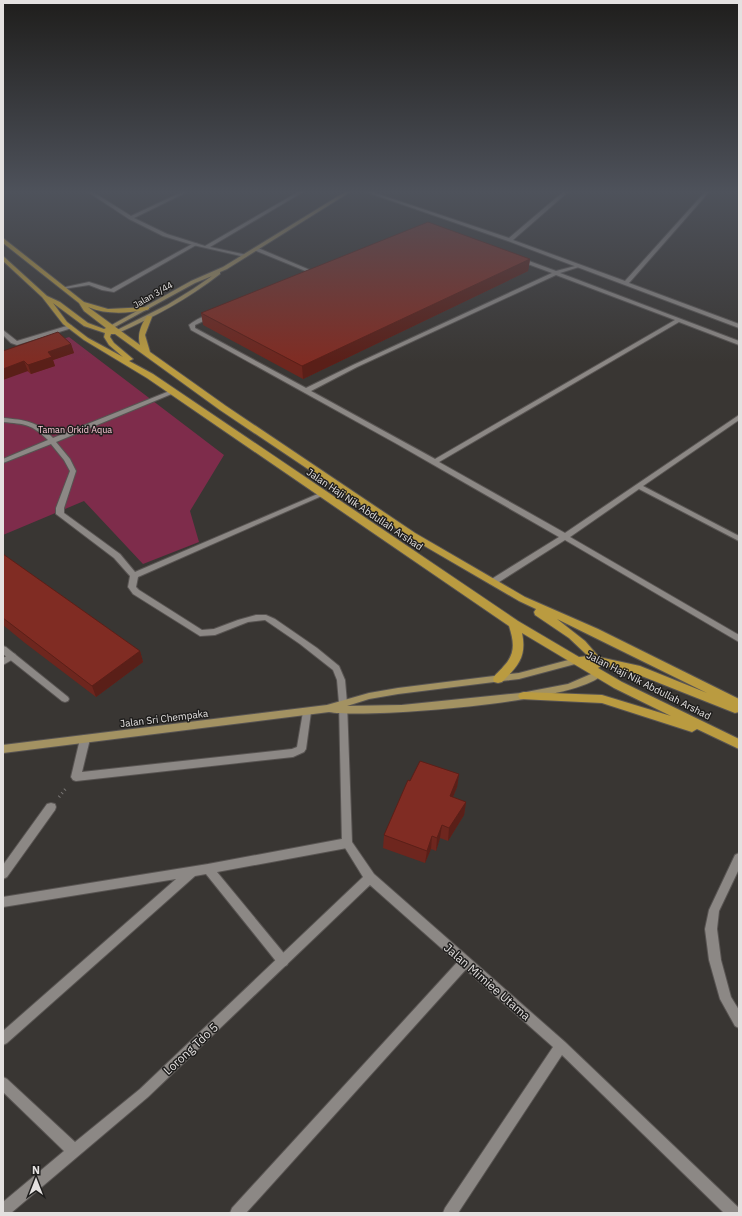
<svg xmlns="http://www.w3.org/2000/svg" width="742" height="1216" viewBox="0 0 742 1216" font-family="'IBM Plex Sans',sans-serif">
	<rect width="100%" height="100%" fill="#393633"/>
	<path fill="#7e2c4b" d="M 69,337 L 224,455 L 190,511 L 199,542 L 143,564 L 84,501 L 3,535 L 3,359 Z"/>
	<g fill="none" stroke-linecap="round" stroke-linejoin="round">
		<g stroke="#585452" stroke-width="2">
			<path id="lane" d="M 194,243 L 198,244 L 114,292 L 102,290 L 89,285 L 63,289 L 61,288 L 89,282 L 111,289 Z
				M 254,248 L 258,248 L 317,273 L 313,274 L 254,250 Z
				M 517,258 L 521,258 L 556,271 L 579,265 L 579,267 L 560,273 L 739,341 L 739,345 L 679,322 L 439,462 L 565,533 L 739,415 L 739,420 L 643,486 L 739,536 L 739,541 L 639,489 L 570,537 L 739,635 L 739,642 L 565,540 L 496,584 L 490,584 L 489,582 L 490,580 L 559,537 L 397,444 L 191,330 L 189,325 C 195,320 206,314 214,314 L 214,316 L 195,325 L 195,328 L 306,388 L 353,365 L 552,273 L 517,260 ZM 556,275 L 675,320 L 435,459 L 311,391 L 357,367 Z
				M 70,325 L 72,326 L 72,328 L 17,345 L 11,343 L 3,335 L 3,330 L 17,341 Z
				M 172,390 L 175,392 L 174,393 L 56,442 L 70,459 L 76,471 L 64,508 L 64,513 L 120,554 L 135,572 L 320,493 L 324,493 L 325,494 L 324,495 L 138,577 L 136,587 L 139,590 L 202,630 L 214,629 L 238,620 L 256,615 L 266,615 L 275,619 L 317,648 L 339,666 L 345,680 L 347,703 L 346,705 L 343,707 L 340,705 L 339,703 L 337,680 L 333,670 L 300,644 L 265,620 L 248,622 L 215,635 L 200,636 L 133,594 L 128,587 L 130,576 L 114,558 L 56,514 L 56,508 L 70,471 L 64,460 L 51,444 L 3,463 L 3,459 L 48,440 C 32,424 25,424 3,422 L 3,418 C 25,420 37,421 53,438 Z
				M 12,653 L 15,654 L 16,656 L 15,658 L 3,665 L 3,658 Z
				M 51,803 L 55,804 L 56,807 L 55,810 L 7,877 L 3,879 L 3,865 L 47,804 Z
				M 347,838 L 351,840 L 352,843 L 351,846 L 347,848 L 217,872 L 287,957 L 289,961 L 287,965 L 283,967 L 279,965 L 206,874 L 195,876 L 7,1043 L 3,1045 L 3,1031 L 176,879 L 3,907 L 3,897 L 208,864 Z
				M 739,853 L 739,869 L 719,911 L 717,929 L 721,960 L 731,997 L 739,1010 L 739,1028 L 735,1026 L 720,999 L 709,960 L 705,929 L 709,910 L 735,855 Z
				M 465,956 L 469,958 L 471,962 L 469,966 L 246,1213 L 230,1213 L 232,1208 L 461,958 Z"/>
		</g>
		<g stroke="#585452" stroke-width="2">
			<path id="street" d="M 88,192 L 93,192 L 131,216 L 182,192 L 187,192 L 134,218 L 167,234 L 205,246 L 298,192 L 303,192 L 210,247 L 247,255 L 247,256 L 245,257 L 193,245 L 163,236 L 129,219 Z
				M 366,192 L 372,192 L 509,238 L 563,192 L 568,192 L 513,240 L 625,281 L 705,192 L 709,192 L 629,283 L 739,324 L 739,328 L 508,241 Z
				M 3,646 L 6,647 L 68,697 L 69,699 L 68,701 L 65,702 L 62,701 L 3,654 Z
				M 343,699 L 346,701 L 347,703 L 352,842 L 374,874 L 565,1042 L 739,1208 L 739,1213 L 724,1213 L 562,1055 L 458,1213 L 443,1213 L 445,1208 L 553,1047 L 370,885 L 148,1097 L 11,1213 L 3,1213 L 3,1202 L 64,1151 L 3,1092 L 3,1077 L 7,1079 L 75,1142 L 140,1089 L 363,877 L 342,843 L 339,703 L 340,701 Z
				M 307,708 L 310,709 L 311,712 L 306,749 L 304,752 L 293,757 L 76,781 L 73,780 L 71,777 L 80,739 L 82,736 L 85,735 L 88,736 L 90,739 L 82,772 L 292,749 L 297,747 L 303,712 L 304,709 Z"/>
		</g>
		<g stroke="#585452" stroke-width="2">
			<path id="secondary" d="M 345,192 L 350,192 L 227,269 L 220,272 L 220,274 C 188,299 154,317 118,333 L 113,332 L 167,305 L 193,289 L 212,276 L 195,283 L 113,328 L 108,327 L 191,281 L 223,267 Z
				M 576,658 L 579,659 L 580,661 L 579,663 L 519,679 L 398,694 L 369,699 L 347,706 L 402,705 L 521,693 L 568,684 L 598,671 L 601,672 L 602,674 C 584,702 365,719 329,712 L 3,753 L 3,745 L 327,705 L 369,693 L 398,688 L 519,673 Z"/>
		</g>
		<g stroke="#585452" stroke-width="2">
			<path id="primary" d="M 3,238 L 84,302 L 108,309 L 149,307 L 149,309 L 147,310 C 127,313 107,315 88,307 L 140,345 C 137,334 141,325 147,316 L 151,316 L 152,317 L 145,335 L 150,352 L 226,406 L 415,533 L 525,597 L 598,629 L 739,699 L 739,712 L 735,713 L 634,673 L 602,665 L 598,668 L 622,682 L 739,739 L 739,749 L 697,729 L 692,732 L 602,703 L 520,699 L 518,696 L 520,693 L 524,692 L 602,695 L 671,716 L 614,688 L 522,633 C 527,657 518,666 502,682 L 498,683 L 494,682 L 493,679 C 495,674 500,671 503,667 C 516,654 514,642 509,626 L 147,378 L 84,340 L 63,324 L 42,297 L 3,261 L 3,256 L 47,296 L 60,302 L 88,323 L 104,329 L 106,328 L 84,311 L 79,303 L 3,243 ZM 53,303 L 84,326 L 105,333 L 104,337 L 109,345 L 123,357 L 88,338 L 67,322 ZM 111,334 L 115,334 L 220,410 L 409,537 L 519,601 L 536,609 L 534,612 L 535,615 L 569,638 L 588,656 L 579,657 L 518,621 L 153,374 L 129,361 L 133,359 L 114,343 L 110,337 ZM 557,619 L 707,693 L 640,666 L 599,657 L 585,641 Z"/>
		</g>
		<path stroke="#797674" stroke-width="3" stroke-dasharray="1 3.5" stroke-linecap="butt" d="M 59,797 L 67,787"/>
		<use href="#lane" fill="#8c8885" fill-rule="evenodd"/>
		<use href="#street" fill="#8c8885" fill-rule="evenodd"/>
		<use href="#secondary" fill="#a39262" fill-rule="evenodd"/>
		<use href="#primary" fill="#ba9b40" fill-rule="evenodd"/>
	</g>
	<path fill="#6e261e" d="M 530,259 L 528,271 L 303,379 L 203,325 L 201,313 Z
		M 71,344 L 74,353 L 53,360 L 55,366 L 31,374 L 3,351 Z
		M 3,554 L 140,651 L 143,662 L 96,697 L 25,643 L 3,625 Z
		M 459,774 L 457,787 L 453,797 L 466,802 L 464,815 L 448,841 L 440,838 L 436,851 L 431,849 L 425,863 L 383,848 L 384,835 L 410,781 Z"/>
	<path fill="#5a1f18" d="M 530,259 L 528,271 L 303,379 L 302,366 Z
		M 71,344 L 74,353 L 53,360 L 55,366 L 31,374 L 28,365 L 48,352 Z
		M 24,361 L 28,371 L 3,380 L 3,369 Z
		M 140,651 L 143,662 L 96,697 L 92,686 Z
		M 459,774 L 457,787 L 448,809 L 450,796 Z
		M 466,802 L 464,815 L 448,841 L 449,828 Z
		M 442,825 L 440,838 L 436,851 L 437,838 Z
		M 432,836 L 431,849 L 425,863 L 427,851 Z"/>
	<path fill="#802c23" stroke="#5a1f18" d="M 428,222 L 530,259 L 302,366 L 201,313 Z
		M 58,332 L 71,344 L 48,352 L 52,357 L 28,365 L 24,361 L 3,369 L 3,351 Z
		M 3,554 L 140,651 L 92,686 L 3,618 Z
		M 420,761 L 459,774 L 450,796 L 466,802 L 449,828 L 442,825 L 437,838 L 432,836 L 427,851 L 384,835 L 408,780 L 410,781 Z"/>
	<linearGradient id="sky" x2="0" y2="1"><stop stop-color="#1f1e1c"/><stop offset="0.53" stop-color="#4e525b"/><stop offset="1" stop-color="#4e525b" stop-opacity="0"/></linearGradient>
	<rect width="742" height="362" fill="url(#sky)"/>
	<g text-anchor="middle" stroke-width="3" stroke-linejoin="round" paint-order="stroke">
		<g font-size="9" fill="#e4e1e0" stroke="#1f1e1d">
			<text transform="translate(153 295) rotate(-30)" y="3">Jalan 3/44</text>
		</g>
		<g font-size="9" fill="#fac8d6" stroke="#1f1e1d">
			<text x="75" y="433">Taman Orkid Aqua</text>
		</g>
		<g font-size="10" fill="#e4e1e0" stroke="#1f1e1d">
			<text transform="translate(365 509) rotate(34)" y="4">Jalan Haji Nik Abdullah Arshad</text>
			<text transform="translate(649 685) rotate(27)" y="4">Jalan Haji Nik Abdullah Arshad</text>
			<text transform="translate(164 718) rotate(-7)" y="4">Jalan Sri Chempaka</text>
		</g>
		<g font-size="12" fill="#e4e1e0" stroke="#1f1e1d">
			<text transform="translate(487 982) rotate(41)" y="4">Jalan Mimiee Utama</text>
			<text transform="translate(191 1049) rotate(-43)" y="4">Lorong Tdo 5</text>
		</g>
	</g>
	<rect width="742" height="1216" fill="none" stroke="#e4e1e0" stroke-width="8"/>
	<g transform="translate(36 1180)" stroke="#1f1e1d" stroke-width="3" paint-order="stroke">
	<path d="M0-3L7 15L0 10L-7 15Z" fill="#e4e1e0"/>
	<text y="-6" font-size="11" font-weight="bold" text-anchor="middle" fill="#e4e1e0">N</text>
	</g>
</svg>
